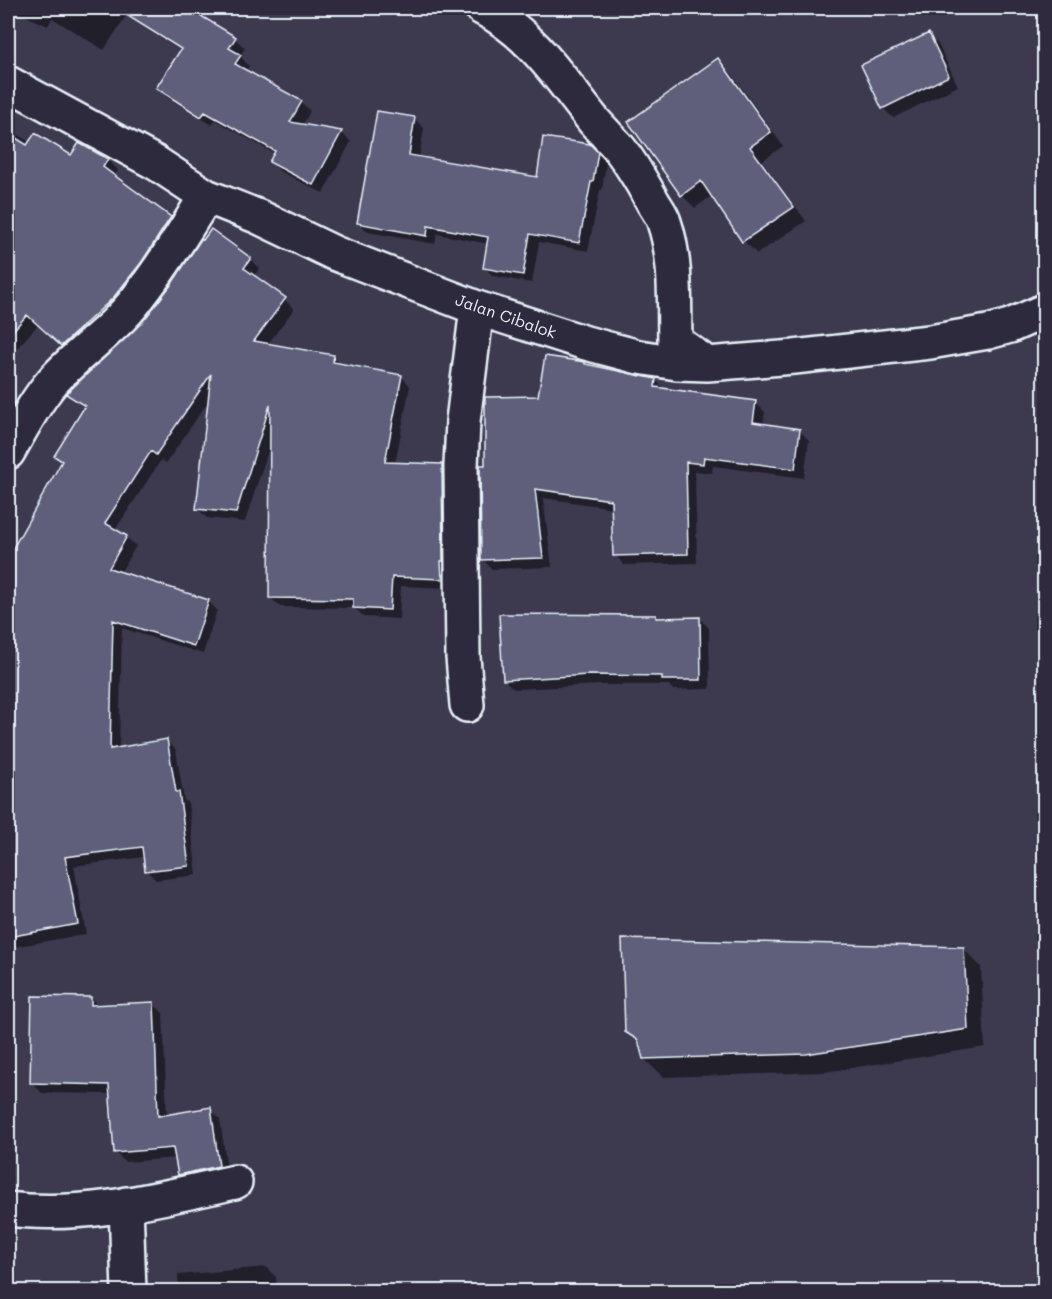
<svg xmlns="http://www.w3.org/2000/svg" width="1052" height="1299" viewBox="0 0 1052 1299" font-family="Mali,sans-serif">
	<rect width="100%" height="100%" fill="#3d3a50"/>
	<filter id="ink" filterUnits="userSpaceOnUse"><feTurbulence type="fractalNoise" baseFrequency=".0167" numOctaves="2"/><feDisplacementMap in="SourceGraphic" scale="12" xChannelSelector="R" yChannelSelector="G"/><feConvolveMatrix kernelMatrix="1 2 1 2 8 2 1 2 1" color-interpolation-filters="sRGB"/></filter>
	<g filter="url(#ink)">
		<path fill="#0007" d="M 8,8 L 186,8 L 235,39 L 245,48 L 240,56 L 249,66 L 246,71 L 301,102 L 310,111 L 302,126 L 341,132 L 351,142 L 323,193 L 281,172 L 271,162 L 275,154 L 215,120 L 212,125 L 168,98 L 158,88 L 181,51 L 126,16 L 104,50 L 52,18 L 48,26 Z
			M 928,35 L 938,44 L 958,86 L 893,118 L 883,108 Z
			M 718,60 L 731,73 L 783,146 L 762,161 L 806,221 L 757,254 L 744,241 L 713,195 L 695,208 L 682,195 Z
			M 379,113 L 415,119 L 424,128 L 419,158 L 539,179 L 589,145 L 606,163 L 602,190 L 600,190 L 588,251 L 539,242 L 532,283 L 493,276 L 484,267 L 489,244 L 437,234 L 435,244 L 368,232 L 359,223 Z
			M 8,128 L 31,143 L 71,157 L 79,145 L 108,160 L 118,170 L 114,177 L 170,218 L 181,229 L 73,356 L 38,325 L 8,358 Z
			M 250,259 L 260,268 L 253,277 L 285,300 L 294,309 L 267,345 L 333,357 L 342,366 L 401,376 L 410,386 L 395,464 L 442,465 L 451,475 L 451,588 L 401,586 L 399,619 L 364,617 L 355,608 L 280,607 L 270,597 L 271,442 L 245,522 L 207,518 L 197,508 L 210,399 L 166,463 L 161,460 L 115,530 L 126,537 L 136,546 L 120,573 L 208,601 L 217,610 L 203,654 L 122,628 L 119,749 L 167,741 L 176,750 L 184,800 L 188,803 L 197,875 L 156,880 L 146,870 L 144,857 L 74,866 L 86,934 L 8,948 L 8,556 L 9,557 L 63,463 L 56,455 L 85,408 L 68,394 Z
			M 586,366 L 656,380 L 665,390 L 755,402 L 765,412 L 763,425 L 799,430 L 809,440 L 804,478 L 713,466 L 712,473 L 695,471 L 697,563 L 624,565 L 615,555 L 613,508 L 543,498 L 552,567 L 492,569 L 482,559 L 486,467 L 539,397 Z
			M 655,617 L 658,620 L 699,618 L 709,628 L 710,689 L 673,690 L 669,685 L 600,685 L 514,689 L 504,680 Z
			M 963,948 L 981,967 L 985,1047 L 825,1072 L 663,1077 L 644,1059 L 642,1047 L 626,1032 Z
			M 91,998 L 99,1006 L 153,1004 L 163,1013 L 167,1116 L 210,1109 L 220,1119 L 228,1176 L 189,1185 L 179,1175 L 176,1158 L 125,1162 L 115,1152 L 111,1094 L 42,1093 L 32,1083 Z
			M 266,1267 L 276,1277 L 277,1292 L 179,1292 L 178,1275 Z"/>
		<path fill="#5e5f7c" stroke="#e8f1f8" stroke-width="1.5" d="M 115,8 L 188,8 L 236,37 L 229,48 L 241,55 L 235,64 L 302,101 L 290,122 L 342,131 L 313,185 L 269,162 L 275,151 L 205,112 L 201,117 L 156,88 L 181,49 Z
			M 929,33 L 949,76 L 882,109 L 861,65 Z
			M 718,58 L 771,132 L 750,147 L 794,207 L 742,242 L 701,181 L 681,196 L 628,122 Z
			M 377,111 L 415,117 L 409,155 L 537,177 L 543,137 L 590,144 L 598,152 L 593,182 L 591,182 L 579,243 L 530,234 L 523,275 L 483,268 L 488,237 L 428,226 L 427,236 L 357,223 Z
			M 8,133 L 27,145 L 35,133 L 71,155 L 79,143 L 108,159 L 103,167 L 171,217 L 141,263 L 113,298 L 61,346 L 27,315 L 8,336 Z
			M 211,229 L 251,258 L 244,268 L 286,298 L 254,341 L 334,355 L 333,362 L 402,375 L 385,462 L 442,464 L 443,561 L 441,561 L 442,579 L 392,577 L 390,610 L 353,608 L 353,599 L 269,598 L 270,405 L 236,513 L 196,509 L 211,374 L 156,455 L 151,451 L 105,523 L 127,536 L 109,568 L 209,600 L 194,646 L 113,620 L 110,749 L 167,739 L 176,792 L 179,792 L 189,866 L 145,871 L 142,847 L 65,857 L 78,924 L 8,937 L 8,557 L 62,461 L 54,456 L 85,406 L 66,394 L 142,322 L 171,285 L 201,239 L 203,240 Z
			M 545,356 L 585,362 L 585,364 L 656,379 L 655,387 L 756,401 L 753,422 L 800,429 L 795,469 L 704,457 L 703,464 L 686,462 L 688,554 L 613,556 L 611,500 L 535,489 L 543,558 L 481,560 L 480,466 L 480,465 L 485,465 L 485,397 L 538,396 Z
			M 499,614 L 656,615 L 656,618 L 700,617 L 701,680 L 662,680 L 662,676 L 589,675 L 503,680 Z
			M 622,939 L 964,947 L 968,1029 L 806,1054 L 643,1059 L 638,1040 L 625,1032 Z
			M 32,996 L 91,997 L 91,1005 L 154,1002 L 158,1116 L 211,1107 L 219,1166 L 178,1175 L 173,1148 L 114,1153 L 109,1085 L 30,1083 Z"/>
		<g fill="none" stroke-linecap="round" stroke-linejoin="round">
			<g stroke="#e8f1f8" stroke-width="38">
				<path id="minor" d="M 482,8 C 531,32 561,80 594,121 C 602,130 611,139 619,148 C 632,164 643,184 653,202 C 657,209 662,215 664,222 C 677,260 674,302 675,341 L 707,364
					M 8,83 L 156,163 L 206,196 L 259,217 L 334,253 L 477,308 L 586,343 L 639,357 L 677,363 L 707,364 L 794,357 L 930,342 L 988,332 L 1010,326 L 1044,311
					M 8,452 C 22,428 34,403 52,382 C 78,352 113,331 137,299 C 163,266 185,231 206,196
					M 467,705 L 463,657 L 461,466 L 463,421 L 477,308
					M 126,1204 L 129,1292
					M 8,1209 C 84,1219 161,1198 235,1182"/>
			</g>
			<use href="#minor" stroke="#2f2a3d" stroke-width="33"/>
		</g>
	</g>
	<g text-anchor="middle" stroke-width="5" stroke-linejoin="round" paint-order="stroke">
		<g font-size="16" fill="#e8f1f8" stroke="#2f2a3d">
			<text transform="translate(506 316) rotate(19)" y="6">Jalan Cibalok</text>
		</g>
	</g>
	<rect width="1052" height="1299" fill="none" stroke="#2f2a3d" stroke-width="30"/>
	<rect x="15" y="15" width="1022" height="1269" fill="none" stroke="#e8f1f8" stroke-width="2" filter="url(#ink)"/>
</svg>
